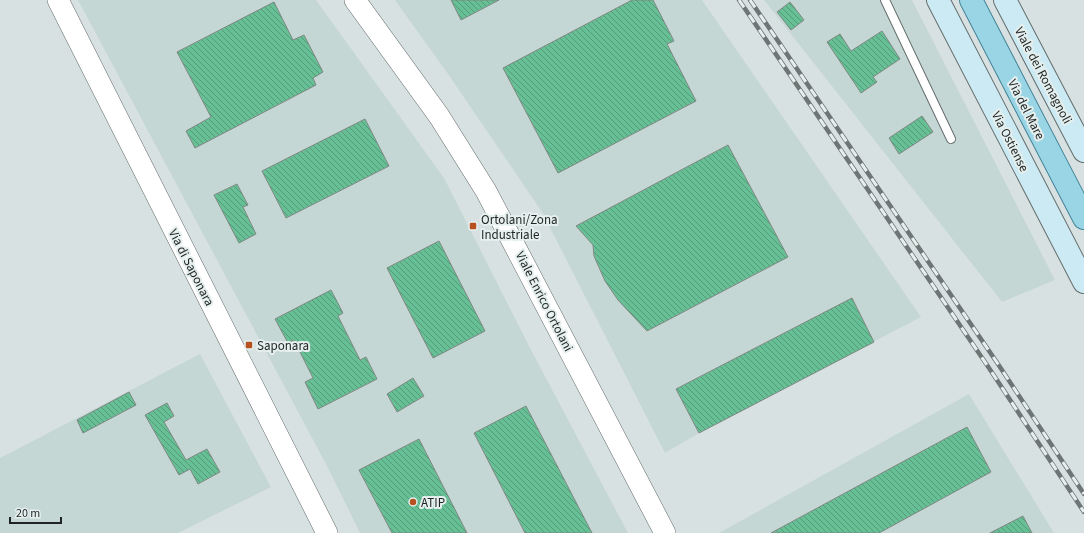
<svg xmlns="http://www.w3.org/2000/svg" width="1084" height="533" viewBox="0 0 1084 533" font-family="'Source Sans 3',sans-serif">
	<defs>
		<pattern id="building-back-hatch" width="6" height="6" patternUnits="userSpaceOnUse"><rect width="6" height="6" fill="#67bf95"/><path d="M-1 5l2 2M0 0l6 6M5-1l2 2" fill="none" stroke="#549b79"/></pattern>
	</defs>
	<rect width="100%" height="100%" fill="#d8e1e1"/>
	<path fill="#c5d7d5" d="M 78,0 L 316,0 L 444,178 L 529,346 L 628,533 L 360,533 L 327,466 Z
		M 395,0 L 702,0 L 921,317 L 699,433 L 665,453 L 542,212 L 448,74 Z
		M 764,0 L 912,0 L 1055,280 L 1002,302 Z
		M 200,354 L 271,487 L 178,533 L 0,533 L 0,458 Z
		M 969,394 L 1054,533 L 719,533 Z"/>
	<path fill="url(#building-back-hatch)" stroke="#818884" d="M 451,0 L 499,0 L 461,20 Z
		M 632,0 L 653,0 L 674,41 L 667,44 L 696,101 L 558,173 L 503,68 Z
		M 274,2 L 293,40 L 304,35 L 323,72 L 313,78 L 316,85 L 195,148 L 186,131 L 211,117 L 177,52 Z
		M 790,2 L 804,20 L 791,30 L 777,12 Z
		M 882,31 L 900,59 L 873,77 L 877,82 L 861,93 L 827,42 L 840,34 L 851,51 Z
		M 922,116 L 933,132 L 899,154 L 889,138 Z
		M 365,119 L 389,166 L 286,218 L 262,171 Z
		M 728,145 L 788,257 L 647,331 L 618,300 L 605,281 L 594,256 L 593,245 L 576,226 Z
		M 237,184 L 248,205 L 243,207 L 256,234 L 239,243 L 214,195 Z
		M 439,241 L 485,331 L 433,358 L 387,268 Z
		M 331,290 L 343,313 L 338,316 L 360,360 L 366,357 L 377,379 L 318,409 L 305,382 L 313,378 L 294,340 L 288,343 L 275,319 Z
		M 852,298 L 874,342 L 699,433 L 676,389 Z
		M 413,378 L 424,396 L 397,412 L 387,394 Z
		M 129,392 L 136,405 L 83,433 L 77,420 Z
		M 167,403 L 174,416 L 164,422 L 186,460 L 207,449 L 220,472 L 198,484 L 190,469 L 179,475 L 145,415 Z
		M 526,406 L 592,533 L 525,533 L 474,433 Z
		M 967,427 L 991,472 L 879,533 L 771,533 Z
		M 419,439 L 467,533 L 392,533 L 359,470 Z
		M 1023,516 L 1032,533 L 990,533 Z"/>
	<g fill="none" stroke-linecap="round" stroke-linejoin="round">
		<g stroke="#646d6c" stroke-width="10">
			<path id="service" d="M 885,0 L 951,139"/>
		</g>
		<g stroke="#646d6c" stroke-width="22">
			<path id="tertiary" d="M 58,0 L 327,533
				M 355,0 L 439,116 L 486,191 L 665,533"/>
		</g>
		<g stroke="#646d6c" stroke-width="24">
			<path id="secondary" d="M 938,0 L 1084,282
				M 1005,0 L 1084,151"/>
		</g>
		<g stroke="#438497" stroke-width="24">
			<path id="primary" d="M 971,0 L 1084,218"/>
		</g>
		<use href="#service" stroke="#fff" stroke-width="8"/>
		<use href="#tertiary" stroke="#fff" stroke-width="21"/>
		<use href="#secondary" stroke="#cceaf3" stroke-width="22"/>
		<use href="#primary" stroke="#9ad5e6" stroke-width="22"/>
		<g stroke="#6e7575" stroke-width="4.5">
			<path id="rail" d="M 739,0 L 989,368 L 1084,512
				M 750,0 L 998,364 L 1084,494"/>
		</g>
		<use href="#rail" stroke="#e5efee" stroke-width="3" stroke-dasharray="9" stroke-linecap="butt"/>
	</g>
	<g fill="#b75220" stroke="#e5efee" stroke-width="1.5">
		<rect x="469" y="222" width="8" height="8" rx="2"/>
		<rect x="245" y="341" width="8" height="8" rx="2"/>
		<circle cx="413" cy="502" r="4"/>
	</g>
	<g text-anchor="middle" stroke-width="4" stroke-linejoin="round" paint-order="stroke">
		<g font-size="13" fill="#1f2323" stroke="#e5efee">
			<text transform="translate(1044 75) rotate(62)" y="5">Viale dei Romagnoli</text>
			<text transform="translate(1027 109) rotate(63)" y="5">Via del Mare</text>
			<text transform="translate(1011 141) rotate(63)" y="5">Via Ostiense</text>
			<text transform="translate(192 267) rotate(63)" y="5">Via di Saponara</text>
			<text transform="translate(545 301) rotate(63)" y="5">Viale Enrico Ortolani</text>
		</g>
		<g font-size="13" fill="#1f2323" stroke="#e5efee" text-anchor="start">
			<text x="481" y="224">Ortolani/Zona<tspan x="481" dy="15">Industriale</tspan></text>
			<text x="257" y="350">Saponara</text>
			<text x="421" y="507">ATIP</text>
		</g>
	</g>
	<path d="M10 517v6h51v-6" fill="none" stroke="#1f2323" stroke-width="2"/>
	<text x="16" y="517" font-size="12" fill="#1f2323" stroke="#e5efee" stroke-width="3" paint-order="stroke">20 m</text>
</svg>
